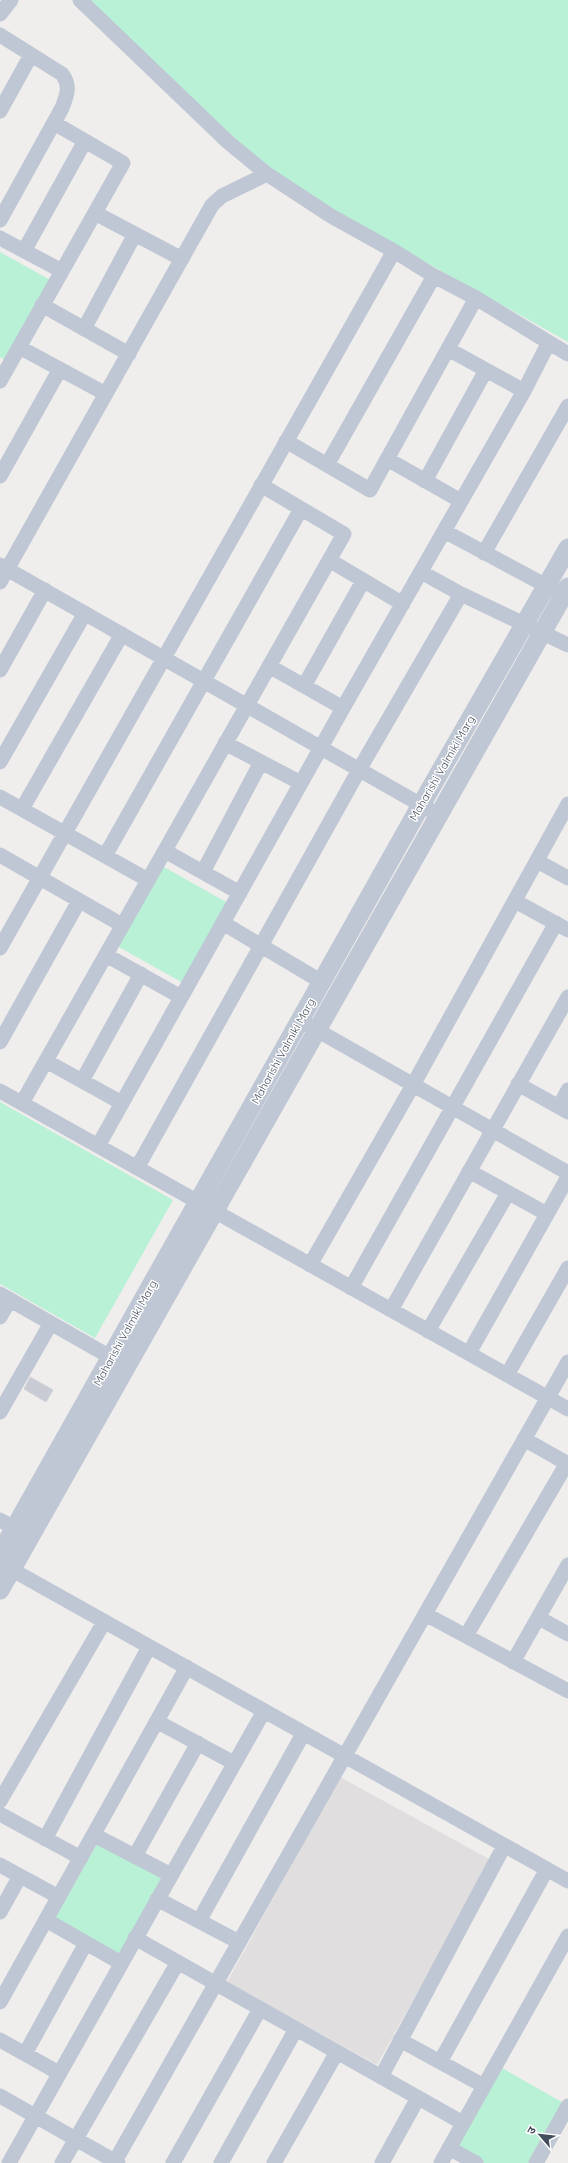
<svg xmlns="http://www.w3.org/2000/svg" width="568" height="2163" viewBox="0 0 568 2163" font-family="Quicksand,'Noto Sans Devanagari',sans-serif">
	<rect width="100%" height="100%" fill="#f0eded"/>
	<path fill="#e1dedf" d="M 340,1777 L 491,1860 L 377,2065 L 227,1982 Z"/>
	<path fill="#b8f1d6" d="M 85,0 L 568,0 L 568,342 L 283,182 Z
		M 0,252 L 54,282 L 9,362 L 0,357 Z
		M 162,866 L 228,903 L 183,983 L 117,946 Z
		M 0,1102 L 173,1200 L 95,1338 L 0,1284 Z
		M 99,1840 L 164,1877 L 119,1957 L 54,1920 Z
		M 502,2068 L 567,2105 L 534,2163 L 484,2163 L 457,2148 Z"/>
	<path fill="#c9cbd4" stroke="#d1d2d9" d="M 30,1377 L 53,1390 L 46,1402 L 24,1389 Z"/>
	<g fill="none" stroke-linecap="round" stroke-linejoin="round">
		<path stroke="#bfc7d4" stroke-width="15" d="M 80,0 L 228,142 L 267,174 L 331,216 L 394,251 L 434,276 L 476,298 L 568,354
			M 0,14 L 11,0
			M 0,35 L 62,74 C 71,86 67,95 62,108 L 0,220
			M 0,111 L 31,55
			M 95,213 L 182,259
			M 0,238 L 62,271
			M 24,251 L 85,141
			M 42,305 L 129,354
			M 84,329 L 135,234
			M 19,347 L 106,394
			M 448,349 L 524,391
			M 0,381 L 123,163 L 54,123
			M 286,441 L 370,490 L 476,298
			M 387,459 L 461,501
			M 327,465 L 434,276
			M 0,476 L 60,369
			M 425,481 L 486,370
			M 444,531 L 556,591
			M 484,553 L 568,406
			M 329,560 L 403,604
			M 0,565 L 430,810
			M 421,572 L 461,594 L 568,645
			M 0,582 L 212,205 L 222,196 L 267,174
			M 269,666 L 343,708
			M 0,670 L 45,590
			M 304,686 L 363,581
			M 225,743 L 301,783
			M 0,762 L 85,613
			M 0,797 L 148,880
			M 22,809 L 122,634
			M 165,851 L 240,893
			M 0,855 L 122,925
			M 105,856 L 301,509
			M 537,861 L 568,878
			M 203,872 L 261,762
			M 515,901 L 568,930
			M 223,923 L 322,982
			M 0,948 L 394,251
			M 106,955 L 181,997
			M 308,1025 L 568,1173
			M 0,1042 L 79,901
			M 46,1061 L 122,1103
			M 82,1081 L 141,974
			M 518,1084 L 568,1112
			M 0,1091 L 568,1409
			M 22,1103 L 344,534 L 261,485
			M 559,1107 L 568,1090
			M 98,1146 L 343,708 L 524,391 L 548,344
			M 137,1168 L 359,770 L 461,594
			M 469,1171 L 547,1214
			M 310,1265 L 413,1085 L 568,804
			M 351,1288 L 556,923
			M 0,1294 L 119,1362
			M 391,1310 L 568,997
			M 0,1317 L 10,1300
			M 428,1331 L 508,1193
			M 469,1353 L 568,1177
			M 507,1375 L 568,1268
			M 0,1412 L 51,1323
			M 524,1439 L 568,1464
			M 0,1520 L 15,1528
			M 0,1563 L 568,1881
			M 425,1614 L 568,1691
			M 539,1618 L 568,1634
			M 466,1636 L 567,1463
			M 513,1662 L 568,1565
			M 158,1722 L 234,1763
			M 0,1801 L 104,1622
			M 0,1814 L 81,1858
			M 94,1835 L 171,1875
			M 45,1839 L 149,1647
			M 135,1856 L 198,1743
			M 0,1865 L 59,1897
			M 157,1899 L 239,1942
			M 0,1912 L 20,1876
			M 46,1920 L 121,1963
			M 199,1921 L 303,1734
			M 135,1938 L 463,2123
			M 0,2002 L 187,1667
			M 0,2040 L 59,2073
			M 400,2040 L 484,2086
			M 25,2054 L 86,1943
			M 440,2062 L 547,1869
			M 381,2077 L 504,1846
			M 0,2096 L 118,2163
			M 449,2148 L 476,2163
			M 9,2163 L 264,1711
			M 62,2163 L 178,1962
			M 114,2163 L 568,1362
			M 173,2163 L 260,2009
			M 221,2163 L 296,2029
			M 274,2163 L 337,2052
			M 382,2163 L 418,2098
			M 441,2163 L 568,1936
			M 536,2163 L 568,2106"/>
		<path stroke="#bfc7d4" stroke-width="19" d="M 0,1554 L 421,805 L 568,548
			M 0,1590 L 568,587"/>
	</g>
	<g text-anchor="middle" stroke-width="3" stroke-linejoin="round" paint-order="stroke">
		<g font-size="11" fill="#444d5c" stroke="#fff">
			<text transform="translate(442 768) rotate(-60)" y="4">Maharishi Valmiki Marg</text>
			<text transform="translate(283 1051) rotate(-61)" y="4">Maharishi Valmiki Marg</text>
			<text transform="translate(125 1333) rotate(-61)" y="4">Maharishi Valmiki Marg</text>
		</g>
	</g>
	<g transform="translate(540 2135) rotate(298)" stroke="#ffffff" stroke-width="3" paint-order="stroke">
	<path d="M0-3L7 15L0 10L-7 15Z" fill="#444d5c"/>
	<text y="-6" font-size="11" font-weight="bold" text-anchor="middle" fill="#444d5c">उ</text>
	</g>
</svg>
